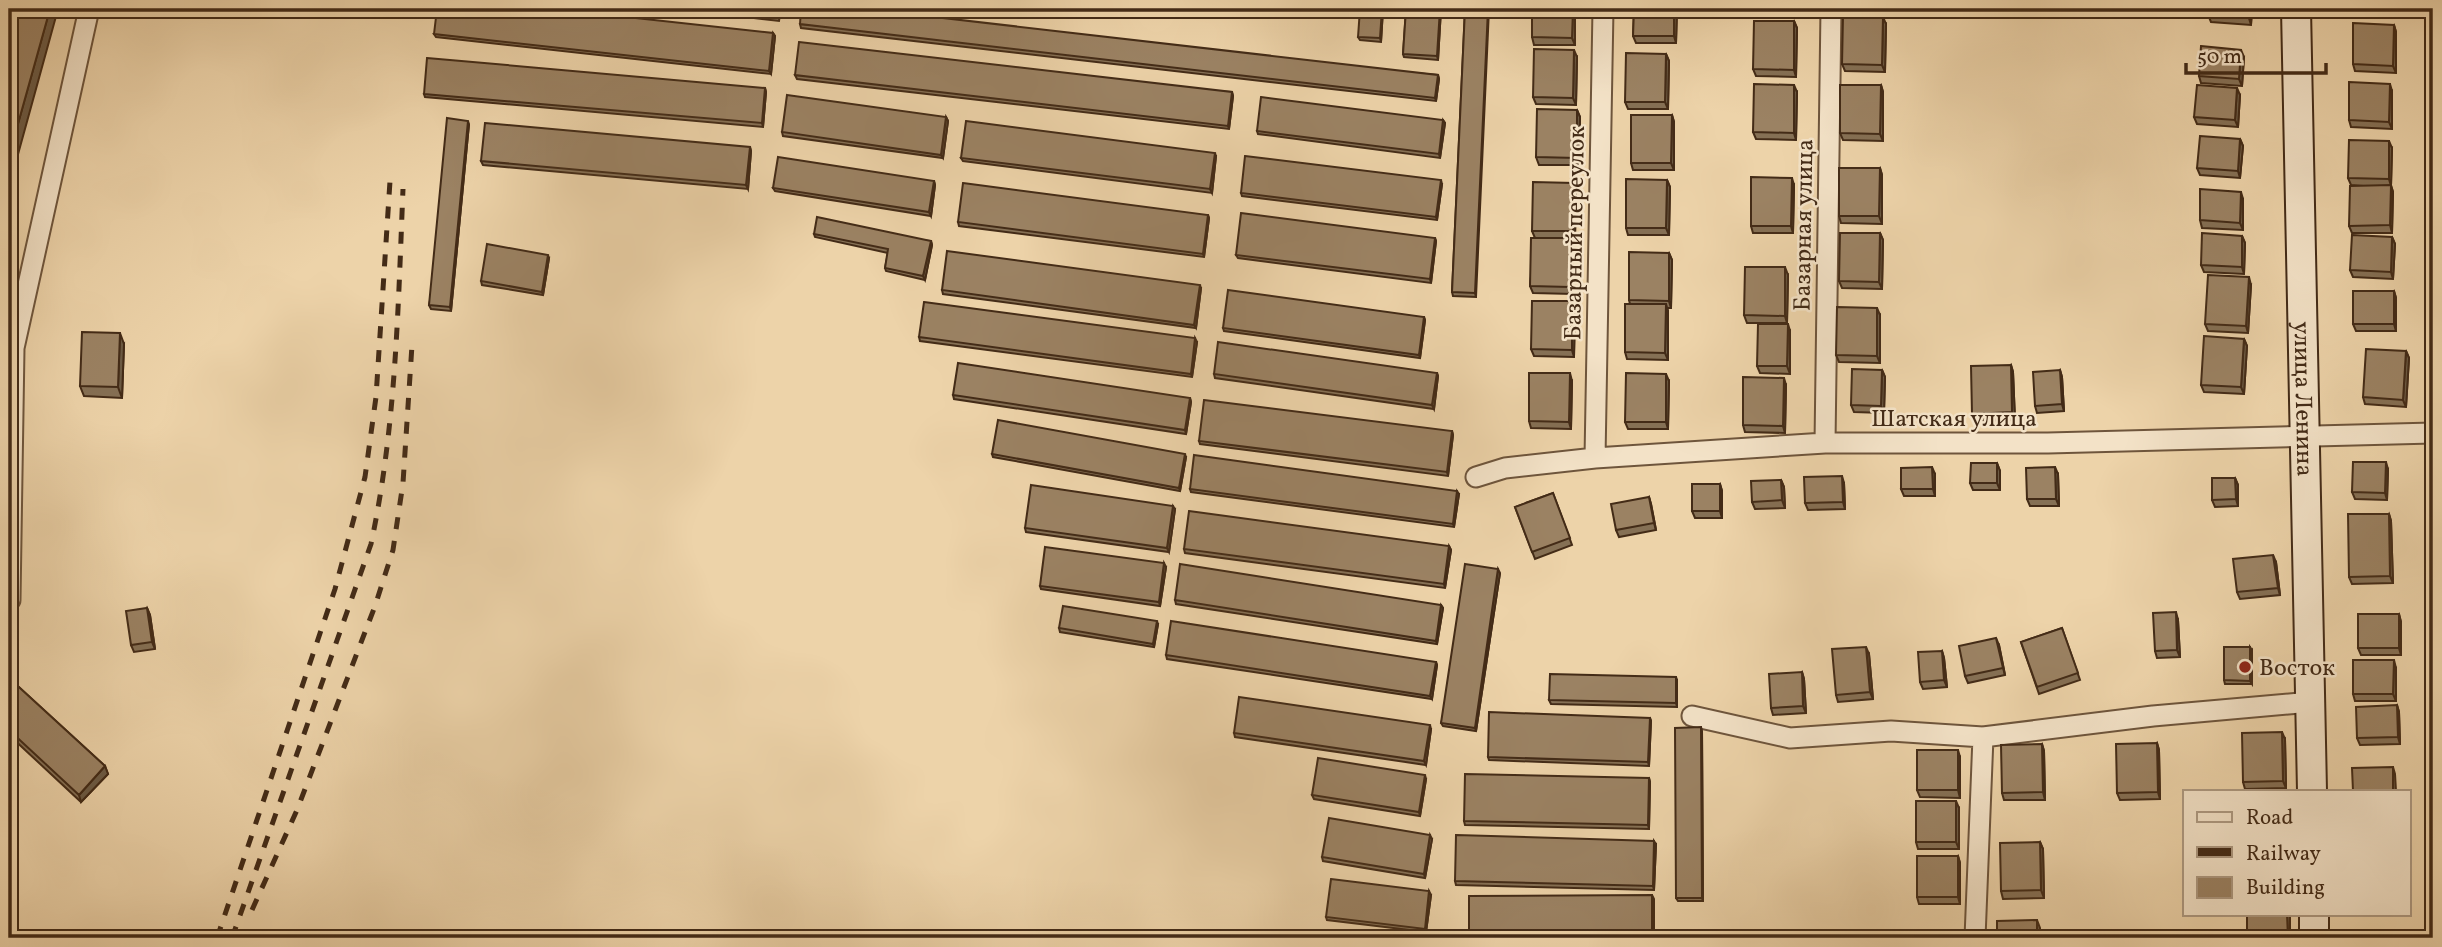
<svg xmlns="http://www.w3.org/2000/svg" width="2442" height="947" viewBox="0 0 2442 947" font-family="Vollkorn,serif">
	<rect width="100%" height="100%" fill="#edd3a9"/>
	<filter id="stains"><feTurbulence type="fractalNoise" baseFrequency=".00286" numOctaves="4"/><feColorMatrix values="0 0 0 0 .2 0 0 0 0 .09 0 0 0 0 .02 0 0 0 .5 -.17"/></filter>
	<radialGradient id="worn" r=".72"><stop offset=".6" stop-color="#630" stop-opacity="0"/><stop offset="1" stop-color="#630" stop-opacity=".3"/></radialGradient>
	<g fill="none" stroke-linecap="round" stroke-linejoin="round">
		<g stroke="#6e553c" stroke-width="23">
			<path id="minor" d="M 1825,443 L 1831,9
				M 1595,458 L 1603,9
				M 1476,477 L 1505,468 L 1595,458 L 1825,443 L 2048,443 L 2433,433
				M 10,600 L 14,348 L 89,9
				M 1692,716 L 1790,738 L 1891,731 L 1983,737 L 2153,716 L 2311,702
				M 1975,938 L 1983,737"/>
		</g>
		<g stroke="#432b17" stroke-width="32">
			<g id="secondary">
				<path id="s1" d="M 2296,9 L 2312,791"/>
				<path d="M 2314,914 L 2314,938"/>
			</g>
		</g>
		<use href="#minor" stroke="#f3e2c7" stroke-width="19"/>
		<use href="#secondary" stroke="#f3e2c7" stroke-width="28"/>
		<path stroke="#432b17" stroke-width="5" stroke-dasharray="12 12" stroke-linecap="butt" d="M 252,910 L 297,810 L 375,606 L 393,550 L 403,483 L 412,345
			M 217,938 L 335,589 L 365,477 L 376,397 L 390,181
			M 232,938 L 371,544 C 396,427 398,309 403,189"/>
	</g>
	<path fill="#857055" stroke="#432b17" stroke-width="2" d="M 680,9 L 781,9 L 779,21 Z
		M 1383,9 L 1381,42 L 1360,40 L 1358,37 Z
		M 1406,9 L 1441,9 L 1438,60 L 1404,57 L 1403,54 Z
		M 1465,9 L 1476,297 L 1453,296 L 1452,292 Z
		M 1532,9 L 1575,9 L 1575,45 L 1534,45 L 1532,37 Z
		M 1634,9 L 1677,9 L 1676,43 L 1636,43 L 1633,36 Z
		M 1755,9 L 1796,9 L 1796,13 L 1756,12 Z
		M 2209,9 L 2252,9 L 2251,25 L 2211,22 L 2208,15 Z
		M 1794,21 L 1797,28 L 1796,77 L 1756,76 L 1753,69 Z
		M 800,24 L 1438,75 L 1439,79 L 1436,101 L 801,28 Z
		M 1886,24 L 1885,72 L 1845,71 L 1842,64 Z
		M 2394,25 L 2396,32 L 2396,73 L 2355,71 L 2353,64 Z
		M 773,33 L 775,36 L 771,74 L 436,37 L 434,34 Z
		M 1666,54 L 1669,61 L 1668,109 L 1628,109 L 1625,102 Z
		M 1577,57 L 1576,105 L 1536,104 L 1533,97 Z
		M 2244,57 L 2242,86 L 2201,83 L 2199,76 Z
		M 795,75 L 1232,92 L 1233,96 L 1229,129 L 797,79 Z
		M 1881,85 L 1883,92 L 1883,141 L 1843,140 L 1840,133 Z
		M 765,88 L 766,92 L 763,127 L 425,97 L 424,94 Z
		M 2392,91 L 2392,129 L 2351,127 L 2349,120 Z
		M 1797,92 L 1796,140 L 1756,139 L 1753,132 Z
		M 2240,95 L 2238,127 L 2197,124 L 2194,117 Z
		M 1577,110 L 1580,117 L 1579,165 L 1539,165 L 1536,157 Z
		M 1672,115 L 1674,122 L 1674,170 L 1633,170 L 1631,163 Z
		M 946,117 L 948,121 L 943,158 L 783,136 L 782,132 Z
		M 1443,120 L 1445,123 L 1440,158 L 1258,134 L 1257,131 Z
		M 469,124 L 451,311 L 431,309 L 429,305 Z
		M 2240,139 L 2243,146 L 2240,178 L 2200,175 L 2197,168 Z
		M 750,147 L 751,151 L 748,189 L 483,165 L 481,161 Z
		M 2392,148 L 2391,186 L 2393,192 L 2392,233 L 2352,233 L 2349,226 L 2362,186 L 2351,185 L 2348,178 Z
		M 1216,156 L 1212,193 L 963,161 L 961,158 Z
		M 1880,168 L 1882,175 L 1882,224 L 1841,223 L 1839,216 Z
		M 1667,180 L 1670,187 L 1669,235 L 1628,235 L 1626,228 Z
		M 934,181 L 935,185 L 931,216 L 775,191 L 773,188 Z
		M 1442,184 L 1437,220 L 1242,196 L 1241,193 Z
		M 1794,185 L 1793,233 L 1753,233 L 1751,226 Z
		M 1576,190 L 1575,238 L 1571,238 L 1573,245 L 1573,294 L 1533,293 L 1530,286 L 1535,238 L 1532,231 Z
		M 2243,199 L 2243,230 L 2202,228 L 2200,220 Z
		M 1208,215 L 1209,218 L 1204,257 L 959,226 L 958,222 Z
		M 1880,233 L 1883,240 L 1882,289 L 1842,288 L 1839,281 Z
		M 814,234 L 931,241 L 932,245 L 925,280 L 886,271 L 885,268 L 888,253 L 815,237 Z
		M 2242,236 L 2245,243 L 2244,274 L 2204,272 L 2201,265 Z
		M 2392,237 L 2395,244 L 2393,279 L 2353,277 L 2350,270 Z
		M 1435,238 L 1436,241 L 1431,283 L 1238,258 L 1236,255 Z
		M 1669,253 L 1672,260 L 1671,308 L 1667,308 L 1668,311 L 1668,360 L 1627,359 L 1625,352 L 1630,304 L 1629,300 Z
		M 549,258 L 543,295 L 482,285 L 481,281 Z
		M 1788,275 L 1787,323 L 1747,323 L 1744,315 Z
		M 2251,285 L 2248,333 L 2208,331 L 2205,324 Z
		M 1201,288 L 1196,328 L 943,294 L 942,290 Z
		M 2394,291 L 2396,298 L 2396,331 L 2356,331 L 2353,324 Z
		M 1575,308 L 1574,357 L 1534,356 L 1531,349 Z
		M 1880,315 L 1880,363 L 1839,362 L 1836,355 Z
		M 1424,317 L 1425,320 L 1420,358 L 1224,331 L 1223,328 Z
		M 1790,331 L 1790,374 L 1760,373 L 1757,366 Z
		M 919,337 L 1197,342 L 1192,377 L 920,341 Z
		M 2244,339 L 2247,346 L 2244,394 L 2204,392 L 2201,385 Z
		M 124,344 L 122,398 L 84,396 L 80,386 Z
		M 2406,351 L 2409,358 L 2406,407 L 2365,404 L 2363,397 Z
		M 2011,365 L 2013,372 L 2015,420 L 1975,421 L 1972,414 Z
		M 1882,370 L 1885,377 L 1884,413 L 1854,412 L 1851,405 Z
		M 2060,370 L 2062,377 L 2064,411 L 2037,413 L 2035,406 Z
		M 1437,373 L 1438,376 L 1434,409 L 1215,378 L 1214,374 Z
		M 1572,381 L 1571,429 L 1531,428 L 1529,421 Z
		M 1669,381 L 1668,429 L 1628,429 L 1625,422 Z
		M 1786,385 L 1785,433 L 1745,432 L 1743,425 Z
		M 953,395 L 1190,398 L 1191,402 L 1186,434 L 954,399 Z
		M 1452,431 L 1453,435 L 1448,476 L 1200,444 L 1199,441 Z
		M 992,454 L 1186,457 L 1180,491 L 993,457 Z
		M 1997,463 L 2000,471 L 2000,490 L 1973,490 L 1970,483 Z
		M 2388,469 L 2387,500 L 2355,499 L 2352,492 Z
		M 1935,474 L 1935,496 L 1904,496 L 1901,489 Z
		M 2058,474 L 2059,506 L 2030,506 L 2027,499 Z
		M 2235,478 L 2238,485 L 2238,506 L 2215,507 L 2212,500 Z
		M 1781,480 L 1784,487 L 1785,508 L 1755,509 L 1752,502 Z
		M 1844,483 L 1845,509 L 1808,510 L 1805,503 Z
		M 1720,484 L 1722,491 L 1722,518 L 1695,518 L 1692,511 Z
		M 1190,489 L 1459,494 L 1454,527 L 1191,492 Z
		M 1553,493 L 1572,545 L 1535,559 L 1515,507 Z
		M 1649,497 L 1651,504 L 1656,530 L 1619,537 L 1616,530 Z
		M 1175,509 L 1169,552 L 1026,532 L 1025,528 Z
		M 2389,514 L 2391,521 L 2393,583 L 2352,584 L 2349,577 Z
		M 1449,546 L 1451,550 L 1445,588 L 1185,553 L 1184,549 Z
		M 2276,562 L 2280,595 L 2240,599 L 2237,592 Z
		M 1166,567 L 1160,606 L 1041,589 L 1040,586 Z
		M 1500,573 L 1476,731 L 1443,726 L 1441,723 Z
		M 1175,600 L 1441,605 L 1443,608 L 1437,644 L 1176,604 Z
		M 147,608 L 150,615 L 155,649 L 134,652 L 131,645 Z
		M 2399,614 L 2401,622 L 2401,655 L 2361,655 L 2358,648 Z
		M 2178,620 L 2180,657 L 2157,658 L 2155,651 Z
		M 1158,624 L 1154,647 L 1060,632 L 1059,628 Z
		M 2062,628 L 2080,680 L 2039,694 L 2021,642 Z
		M 1999,645 L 2005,675 L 1968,683 L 1965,676 Z
		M 2252,650 L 2252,684 L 2225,684 L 2224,680 Z
		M 1942,651 L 1944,658 L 1947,687 L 1923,689 L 1920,682 Z
		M 1869,654 L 1873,699 L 1838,702 L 1836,695 Z
		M 1166,655 L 1436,662 L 1437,665 L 1432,699 L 1167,659 Z
		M 2396,668 L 2396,701 L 2355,701 L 2353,694 Z
		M 1802,672 L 1804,679 L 1806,713 L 1773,715 L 1771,708 Z
		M 9,678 L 105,766 L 108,774 L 81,802 L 9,735 Z
		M 1677,680 L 1677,707 L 1551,704 L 1549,700 Z
		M 2397,705 L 2399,712 L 2400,744 L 2360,745 L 2357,738 Z
		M 1650,718 L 1651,721 L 1649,766 L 1489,760 L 1488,757 Z
		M 1431,729 L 1426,765 L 1235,737 L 1234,733 Z
		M 1702,731 L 1703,901 L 1678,901 L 1676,898 Z
		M 2285,739 L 2286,788 L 2245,789 L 2243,782 Z
		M 2157,743 L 2159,750 L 2160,799 L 2120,800 L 2117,793 Z
		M 2042,744 L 2044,751 L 2045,800 L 2004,800 L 2002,793 Z
		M 1960,757 L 1960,798 L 1920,797 L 1917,790 Z
		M 1649,778 L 1650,782 L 1649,829 L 1465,825 L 1464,821 Z
		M 1426,779 L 1420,816 L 1314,799 L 1312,795 Z
		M 1959,808 L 1959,849 L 1918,849 L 1916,842 Z
		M 1432,839 L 1425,878 L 1323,861 L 1322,857 Z
		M 2040,842 L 2043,849 L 2044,898 L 2003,899 L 2001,891 Z
		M 1656,844 L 1654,890 L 1456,885 L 1455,881 Z
		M 1958,856 L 1960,863 L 1960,904 L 1919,904 L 1917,897 Z
		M 1431,895 L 1426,932 L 1327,920 L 1326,917 Z"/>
	<path fill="#6c5b45" stroke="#432b17" stroke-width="2" d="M 50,9 L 58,9 L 12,176 L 9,167 L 9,156 Z
		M 1382,9 L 1383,9 L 1381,42 L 1380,38 Z
		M 1440,9 L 1441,9 L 1438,60 L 1437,56 Z
		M 1488,9 L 1489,9 L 1476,297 L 1475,293 Z
		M 1573,9 L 1575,9 L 1575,45 L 1572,38 Z
		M 1674,9 L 1677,9 L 1676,43 L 1674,36 Z
		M 2249,9 L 2252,9 L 2251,25 L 2249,18 Z
		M 1883,17 L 1886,24 L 1885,72 L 1882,65 Z
		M 1794,21 L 1797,28 L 1796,77 L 1794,70 Z
		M 2394,25 L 2396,32 L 2396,73 L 2393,66 Z
		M 773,33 L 775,36 L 771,74 L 769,71 Z
		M 1574,50 L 1577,57 L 1576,105 L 1573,98 Z
		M 2241,50 L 2244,57 L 2242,86 L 2239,79 Z
		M 1666,54 L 1669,61 L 1668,109 L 1665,102 Z
		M 1438,75 L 1439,79 L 1436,101 L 1435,98 Z
		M 2390,84 L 2392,91 L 2392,129 L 2389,122 Z
		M 1794,85 L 1797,92 L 1796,140 L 1794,133 Z
		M 1881,85 L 1883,92 L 1883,141 L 1880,134 Z
		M 765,88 L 766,92 L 763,127 L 762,123 Z
		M 2237,88 L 2240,95 L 2238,127 L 2235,120 Z
		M 1232,92 L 1233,96 L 1229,129 L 1228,126 Z
		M 1577,110 L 1580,117 L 1579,165 L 1577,158 Z
		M 1672,115 L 1674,122 L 1674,170 L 1671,163 Z
		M 946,117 L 948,121 L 943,158 L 941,155 Z
		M 1443,120 L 1445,123 L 1440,158 L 1439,154 Z
		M 468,121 L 469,124 L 451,311 L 450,307 Z
		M 2240,139 L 2243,146 L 2240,178 L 2238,171 Z
		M 2389,141 L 2392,148 L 2391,186 L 2389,179 Z
		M 750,147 L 751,151 L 748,189 L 746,185 Z
		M 1215,153 L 1216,156 L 1212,193 L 1210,189 Z
		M 1880,168 L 1882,175 L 1882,224 L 1879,216 Z
		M 1792,178 L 1794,185 L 1793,233 L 1791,226 Z
		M 1441,180 L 1442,184 L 1437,220 L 1436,217 Z
		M 1667,180 L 1670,187 L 1669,235 L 1666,228 Z
		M 934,181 L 935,185 L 931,216 L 929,212 Z
		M 1574,183 L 1576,190 L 1575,238 L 1573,231 Z
		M 2391,185 L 2393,192 L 2392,233 L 2390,225 Z
		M 2241,192 L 2243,199 L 2243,230 L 2240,223 Z
		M 1208,215 L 1209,218 L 1204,257 L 1203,254 Z
		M 1880,233 L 1883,240 L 1882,289 L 1879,282 Z
		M 2242,236 L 2245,243 L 2244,274 L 2242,267 Z
		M 2392,237 L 2395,244 L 2393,279 L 2391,272 Z
		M 1435,238 L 1436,241 L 1431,283 L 1430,279 Z
		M 1571,238 L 1573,245 L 1573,294 L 1570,287 Z
		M 931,241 L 932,245 L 925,280 L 923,276 Z
		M 1669,253 L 1672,260 L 1671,308 L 1669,301 Z
		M 548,255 L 549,258 L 543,295 L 542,292 Z
		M 1785,267 L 1788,275 L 1787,323 L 1785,316 Z
		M 2249,277 L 2251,285 L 2248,333 L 2246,326 Z
		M 1200,285 L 1201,288 L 1196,328 L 1194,325 Z
		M 2394,291 L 2396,298 L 2396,331 L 2394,324 Z
		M 1572,301 L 1575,308 L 1574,357 L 1572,350 Z
		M 1666,304 L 1668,311 L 1668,360 L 1665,353 Z
		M 1877,308 L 1880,315 L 1880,363 L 1877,356 Z
		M 1424,317 L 1425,320 L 1420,358 L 1419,355 Z
		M 1788,324 L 1790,331 L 1790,374 L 1787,366 Z
		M 120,333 L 124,344 L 122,398 L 118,387 Z
		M 1195,338 L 1197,342 L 1192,377 L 1191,374 Z
		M 2244,339 L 2247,346 L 2244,394 L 2241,387 Z
		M 2406,351 L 2409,358 L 2406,407 L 2403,400 Z
		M 2011,365 L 2013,372 L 2015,420 L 2012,412 Z
		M 1882,370 L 1885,377 L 1884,413 L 1881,406 Z
		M 2060,370 L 2062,377 L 2064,411 L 2062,404 Z
		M 1437,373 L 1438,376 L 1434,409 L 1432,405 Z
		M 1570,373 L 1572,381 L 1571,429 L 1569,422 Z
		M 1666,374 L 1669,381 L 1668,429 L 1666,422 Z
		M 1784,378 L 1786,385 L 1785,433 L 1783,426 Z
		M 1190,398 L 1191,402 L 1186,434 L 1185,430 Z
		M 1452,431 L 1453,435 L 1448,476 L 1447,472 Z
		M 1185,454 L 1186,457 L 1180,491 L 1179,488 Z
		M 2386,462 L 2388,469 L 2387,500 L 2385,493 Z
		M 1997,463 L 2000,471 L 2000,490 L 1997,483 Z
		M 1932,467 L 1935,474 L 1935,496 L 1933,489 Z
		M 2055,467 L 2058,474 L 2059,506 L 2056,499 Z
		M 1842,476 L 1844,483 L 1845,509 L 1843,502 Z
		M 2235,478 L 2238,485 L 2238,506 L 2236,499 Z
		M 1781,480 L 1784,487 L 1785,508 L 1782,500 Z
		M 1720,484 L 1722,491 L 1722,518 L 1720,511 Z
		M 1457,491 L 1459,494 L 1454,527 L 1453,524 Z
		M 1649,497 L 1651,504 L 1656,530 L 1654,523 Z
		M 1173,506 L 1175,509 L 1169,552 L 1167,548 Z
		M 2389,514 L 2391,521 L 2393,583 L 2390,576 Z
		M 1449,546 L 1451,550 L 1445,588 L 1444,584 Z
		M 2273,555 L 2276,562 L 2280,595 L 2278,588 Z
		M 1164,563 L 1166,567 L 1160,606 L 1159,602 Z
		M 1498,569 L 1500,573 L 1476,731 L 1475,728 Z
		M 1441,605 L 1443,608 L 1437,644 L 1436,641 Z
		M 147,608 L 150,615 L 155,649 L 152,642 Z
		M 2176,612 L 2178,620 L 2180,657 L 2177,650 Z
		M 2399,614 L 2401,622 L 2401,655 L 2399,648 Z
		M 1157,621 L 1158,624 L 1154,647 L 1153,644 Z
		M 1996,638 L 1999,645 L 2005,675 L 2003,668 Z
		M 1866,647 L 1869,654 L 1873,699 L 1870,692 Z
		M 2250,647 L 2252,650 L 2252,684 L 2250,681 Z
		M 1942,651 L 1944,658 L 1947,687 L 1944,680 Z
		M 2394,660 L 2396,668 L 2396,701 L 2393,694 Z
		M 1436,662 L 1437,665 L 1432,699 L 1430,696 Z
		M 1802,672 L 1804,679 L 1806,713 L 1803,706 Z
		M 1676,677 L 1677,680 L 1677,707 L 1676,703 Z
		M 2397,705 L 2399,712 L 2400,744 L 2398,737 Z
		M 1650,718 L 1651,721 L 1649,766 L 1648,762 Z
		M 1430,725 L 1431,729 L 1426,765 L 1424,761 Z
		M 1701,727 L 1702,731 L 1703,901 L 1702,898 Z
		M 2282,732 L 2285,739 L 2286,788 L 2283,781 Z
		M 2157,743 L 2159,750 L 2160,799 L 2158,792 Z
		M 2042,744 L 2044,751 L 2045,800 L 2043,792 Z
		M 1958,750 L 1960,757 L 1960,798 L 1958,790 Z
		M 105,766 L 108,774 L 81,802 L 79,795 Z
		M 2393,767 L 2395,774 L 2396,791 L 2393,791 Z
		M 1425,775 L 1426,779 L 1420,816 L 1419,812 Z
		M 1649,778 L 1650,782 L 1649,829 L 1648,825 Z
		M 1956,801 L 1959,808 L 1959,849 L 1956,842 Z
		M 1430,835 L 1432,839 L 1425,878 L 1424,874 Z
		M 1654,841 L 1656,844 L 1654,890 L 1653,886 Z
		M 2040,842 L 2043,849 L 2044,898 L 2041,890 Z
		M 1958,856 L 1960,863 L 1960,904 L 1958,897 Z
		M 1429,891 L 1431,895 L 1426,932 L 1425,929 Z
		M 1652,895 L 1654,899 L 1654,938 L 1652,938 Z
		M 2287,914 L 2290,914 L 2290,938 L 2288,938 Z
		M 2037,920 L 2040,928 L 2040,938 L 2037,938 Z"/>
	<path fill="#9b8263" stroke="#432b17" stroke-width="2" d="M 9,9 L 50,9 L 9,156 Z
		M 437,9 L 553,9 L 773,33 L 769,71 L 434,34 Z
		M 707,9 L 779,9 L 778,17 Z
		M 801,9 L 865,9 L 1438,75 L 1435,98 L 800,24 Z
		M 1360,9 L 1382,9 L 1380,38 L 1358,37 Z
		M 1406,9 L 1440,9 L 1437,56 L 1403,54 Z
		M 1465,9 L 1488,9 L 1475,293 L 1452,292 Z
		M 1532,9 L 1573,9 L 1572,38 L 1532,37 Z
		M 1634,9 L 1674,9 L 1674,36 L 1633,36 Z
		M 2209,9 L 2249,9 L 2249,18 L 2208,15 Z
		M 1843,16 L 1883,17 L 1882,65 L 1842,64 Z
		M 1754,21 L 1794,21 L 1794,70 L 1753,69 Z
		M 2353,23 L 2394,25 L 2393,66 L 2353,64 Z
		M 799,42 L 1232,92 L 1228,126 L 795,75 Z
		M 2201,46 L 2241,50 L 2239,79 L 2199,76 Z
		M 1534,49 L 1574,50 L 1573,98 L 1533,97 Z
		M 1626,53 L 1666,54 L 1665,102 L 1625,102 Z
		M 427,58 L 765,88 L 762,123 L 424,94 Z
		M 2349,82 L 2390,84 L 2389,122 L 2349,120 Z
		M 1754,84 L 1794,85 L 1794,133 L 1753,132 Z
		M 1840,85 L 1881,85 L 1880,134 L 1840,133 Z
		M 2197,85 L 2237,88 L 2235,120 L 2194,117 Z
		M 787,95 L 946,117 L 941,155 L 782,132 Z
		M 1261,97 L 1443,120 L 1439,154 L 1257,131 Z
		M 1537,109 L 1577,110 L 1577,158 L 1536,157 Z
		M 1631,115 L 1672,115 L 1671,163 L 1631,163 Z
		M 447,118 L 468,121 L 450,307 L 429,305 Z
		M 966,121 L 1215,153 L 1210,189 L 961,158 Z
		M 485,123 L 750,147 L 746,185 L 481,161 Z
		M 2200,136 L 2240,139 L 2238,171 L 2197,168 Z
		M 2349,140 L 2389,141 L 2389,179 L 2348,178 Z
		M 1245,156 L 1441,180 L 1436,217 L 1241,193 Z
		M 778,157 L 934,181 L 929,212 L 773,188 Z
		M 1839,168 L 1880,168 L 1879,216 L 1839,216 Z
		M 1751,177 L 1792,178 L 1791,226 L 1751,226 Z
		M 1626,179 L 1667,180 L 1666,228 L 1626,228 Z
		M 1533,182 L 1574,183 L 1573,231 L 1532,231 Z
		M 963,183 L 1208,215 L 1203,254 L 958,222 Z
		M 2391,185 L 2390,225 L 2349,226 L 2350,186 Z
		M 2200,189 L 2241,192 L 2240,223 L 2200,220 Z
		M 1241,213 L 1435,238 L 1430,279 L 1236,255 Z
		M 817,217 L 931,241 L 923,276 L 885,268 L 888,249 L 814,234 Z
		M 1840,233 L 1880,233 L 1879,282 L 1839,281 Z
		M 2202,233 L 2242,236 L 2242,267 L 2201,265 Z
		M 2352,235 L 2392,237 L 2391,272 L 2350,270 Z
		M 1531,238 L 1571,238 L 1570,287 L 1530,286 Z
		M 487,244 L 548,255 L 542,292 L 481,281 Z
		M 947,251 L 1200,285 L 1194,325 L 942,290 Z
		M 1629,252 L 1669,253 L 1669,301 L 1629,300 Z
		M 1745,267 L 1785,267 L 1785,316 L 1744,315 Z
		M 2208,275 L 2249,277 L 2246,326 L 2205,324 Z
		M 1228,290 L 1424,317 L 1419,355 L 1223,328 Z
		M 2353,291 L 2394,291 L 2394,324 L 2353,324 Z
		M 1532,301 L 1572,301 L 1572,350 L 1531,349 Z
		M 924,302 L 1195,338 L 1191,374 L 919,337 Z
		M 1625,304 L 1666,304 L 1665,353 L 1625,352 Z
		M 1837,307 L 1877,308 L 1877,356 L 1836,355 Z
		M 1758,324 L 1788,324 L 1787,366 L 1757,366 Z
		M 82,332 L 120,333 L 118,387 L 80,386 Z
		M 2204,336 L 2244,339 L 2241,387 L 2201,385 Z
		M 1218,342 L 1437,373 L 1432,405 L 1214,374 Z
		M 2366,349 L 2406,351 L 2403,400 L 2363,397 Z
		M 958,363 L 1190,398 L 1185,430 L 953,395 Z
		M 2011,365 L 2012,412 L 1972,414 L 1971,366 Z
		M 1852,369 L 1882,370 L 1881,406 L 1851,405 Z
		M 2060,370 L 2062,404 L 2035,406 L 2033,372 Z
		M 1529,373 L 1570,373 L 1569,422 L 1529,421 Z
		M 1626,373 L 1666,374 L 1666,422 L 1625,422 Z
		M 1743,377 L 1784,378 L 1783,426 L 1743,425 Z
		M 1204,400 L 1452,431 L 1447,472 L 1199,441 Z
		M 998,420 L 1185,454 L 1179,488 L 992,454 Z
		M 1194,455 L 1457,491 L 1453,524 L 1190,489 Z
		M 2353,462 L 2386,462 L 2385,493 L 2352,492 Z
		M 1971,463 L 1997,463 L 1997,483 L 1970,483 Z
		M 1932,467 L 1933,489 L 1901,489 L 1901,468 Z
		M 2055,467 L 2056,499 L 2027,499 L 2026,468 Z
		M 1842,476 L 1843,502 L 1805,503 L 1804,477 Z
		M 2212,478 L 2235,478 L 2236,499 L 2212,500 Z
		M 1781,480 L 1782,500 L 1752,502 L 1751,481 Z
		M 1692,484 L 1720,484 L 1720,511 L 1692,511 Z
		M 1031,485 L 1173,506 L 1167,548 L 1025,528 Z
		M 1553,493 L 1570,538 L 1532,552 L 1515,507 Z
		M 1649,497 L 1654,523 L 1616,530 L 1611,504 Z
		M 1189,511 L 1449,546 L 1444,584 L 1184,549 Z
		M 2348,514 L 2389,514 L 2390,576 L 2349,577 Z
		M 1045,547 L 1164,563 L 1159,602 L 1040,586 Z
		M 2273,555 L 2278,588 L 2237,592 L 2233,559 Z
		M 1180,564 L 1441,605 L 1436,641 L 1175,600 Z
		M 1465,564 L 1498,569 L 1475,728 L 1441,723 Z
		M 1063,606 L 1157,621 L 1153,644 L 1059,628 Z
		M 147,608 L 152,642 L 131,645 L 126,611 Z
		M 2176,612 L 2177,650 L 2155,651 L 2153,613 Z
		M 2358,614 L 2399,614 L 2399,648 L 2358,648 Z
		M 1171,621 L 1436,662 L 1430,696 L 1166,655 Z
		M 2062,628 L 2078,673 L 2037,687 L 2021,642 Z
		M 1996,638 L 2003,668 L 1965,676 L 1959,646 Z
		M 1866,647 L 1870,692 L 1836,695 L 1832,649 Z
		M 2224,647 L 2250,647 L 2250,681 L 2224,680 Z
		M 1942,651 L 1944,680 L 1920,682 L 1918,652 Z
		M 2353,660 L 2394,660 L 2393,694 L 2353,694 Z
		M 1802,672 L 1803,706 L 1771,708 L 1769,674 Z
		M 1550,674 L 1676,677 L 1676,703 L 1549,700 Z
		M 9,678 L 105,766 L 79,795 L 9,730 Z
		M 1239,697 L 1430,725 L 1424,761 L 1234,733 Z
		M 2397,705 L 2398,737 L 2357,738 L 2356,707 Z
		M 1489,712 L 1650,718 L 1648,762 L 1488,757 Z
		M 1701,727 L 1702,898 L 1676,898 L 1675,728 Z
		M 2282,732 L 2283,781 L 2243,782 L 2242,733 Z
		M 2157,743 L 2158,792 L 2117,793 L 2116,744 Z
		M 2042,744 L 2043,792 L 2002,793 L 2001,745 Z
		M 1917,750 L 1958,750 L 1958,790 L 1917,790 Z
		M 1318,758 L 1425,775 L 1419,812 L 1312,795 Z
		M 2393,767 L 2393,791 L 2353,791 L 2352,768 Z
		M 1465,774 L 1649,778 L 1648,825 L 1464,821 Z
		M 1916,801 L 1956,801 L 1956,842 L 1916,842 Z
		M 1329,818 L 1430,835 L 1424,874 L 1322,857 Z
		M 1456,835 L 1654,841 L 1653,886 L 1455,881 Z
		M 2040,842 L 2041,890 L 2001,891 L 2000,843 Z
		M 1917,856 L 1958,856 L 1958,897 L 1917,897 Z
		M 1331,879 L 1429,891 L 1425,929 L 1326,917 Z
		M 1652,895 L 1652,938 L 1469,938 L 1469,896 Z
		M 2247,914 L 2287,914 L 2288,938 L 2247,938 Z
		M 2037,920 L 2037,938 L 1997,938 L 1997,921 Z"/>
	<circle fill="#8f2418" stroke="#f3e2c7" stroke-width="2.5" cx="2245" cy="667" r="7"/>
	<g text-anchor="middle" stroke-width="5" stroke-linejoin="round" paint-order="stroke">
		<g font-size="24" fill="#432b17" stroke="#f3e2c7">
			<text transform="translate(1803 225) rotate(-89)" y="8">Базарная улица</text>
			<text transform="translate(1574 233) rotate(-89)" y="8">Базарный переулок</text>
			<text dy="8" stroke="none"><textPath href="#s1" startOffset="390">улица Ленина</textPath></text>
			<text x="1954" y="426">Шатская улица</text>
		</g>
		<g font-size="24" fill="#432b17" stroke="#f3e2c7" text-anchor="start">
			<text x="2259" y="675">Восток</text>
		</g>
	</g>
	<rect width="2442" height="947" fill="none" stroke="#edd3a9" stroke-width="35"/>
	<rect x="10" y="10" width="2421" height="926" fill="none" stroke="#432b17" stroke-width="3.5"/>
	<rect x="18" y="18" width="2407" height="912" fill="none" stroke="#432b17" stroke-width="2"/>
	<rect x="2183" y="790" width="228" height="126" fill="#f3e2c7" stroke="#ad9981" stroke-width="2"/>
	<rect x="2197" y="812" width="35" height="10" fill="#f3e2c7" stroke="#ad9981" stroke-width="2"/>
	<text x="2246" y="824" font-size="21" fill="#432b17">Road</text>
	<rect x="2197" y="847" width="35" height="10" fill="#432b17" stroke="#ad9981" stroke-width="2"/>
	<text x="2246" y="860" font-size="21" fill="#432b17">Railway</text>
	<rect x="2197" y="877" width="35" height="21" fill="#9b8263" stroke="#ad9981" stroke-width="2"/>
	<text x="2246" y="894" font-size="21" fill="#432b17">Building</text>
	<path d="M2186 63v10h140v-10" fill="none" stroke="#432b17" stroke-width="3.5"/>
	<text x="2197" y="63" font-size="21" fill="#432b17" stroke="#f3e2c7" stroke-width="5" paint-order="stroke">50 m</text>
	<rect width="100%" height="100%" filter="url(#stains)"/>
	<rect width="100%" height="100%" fill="url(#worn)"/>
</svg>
